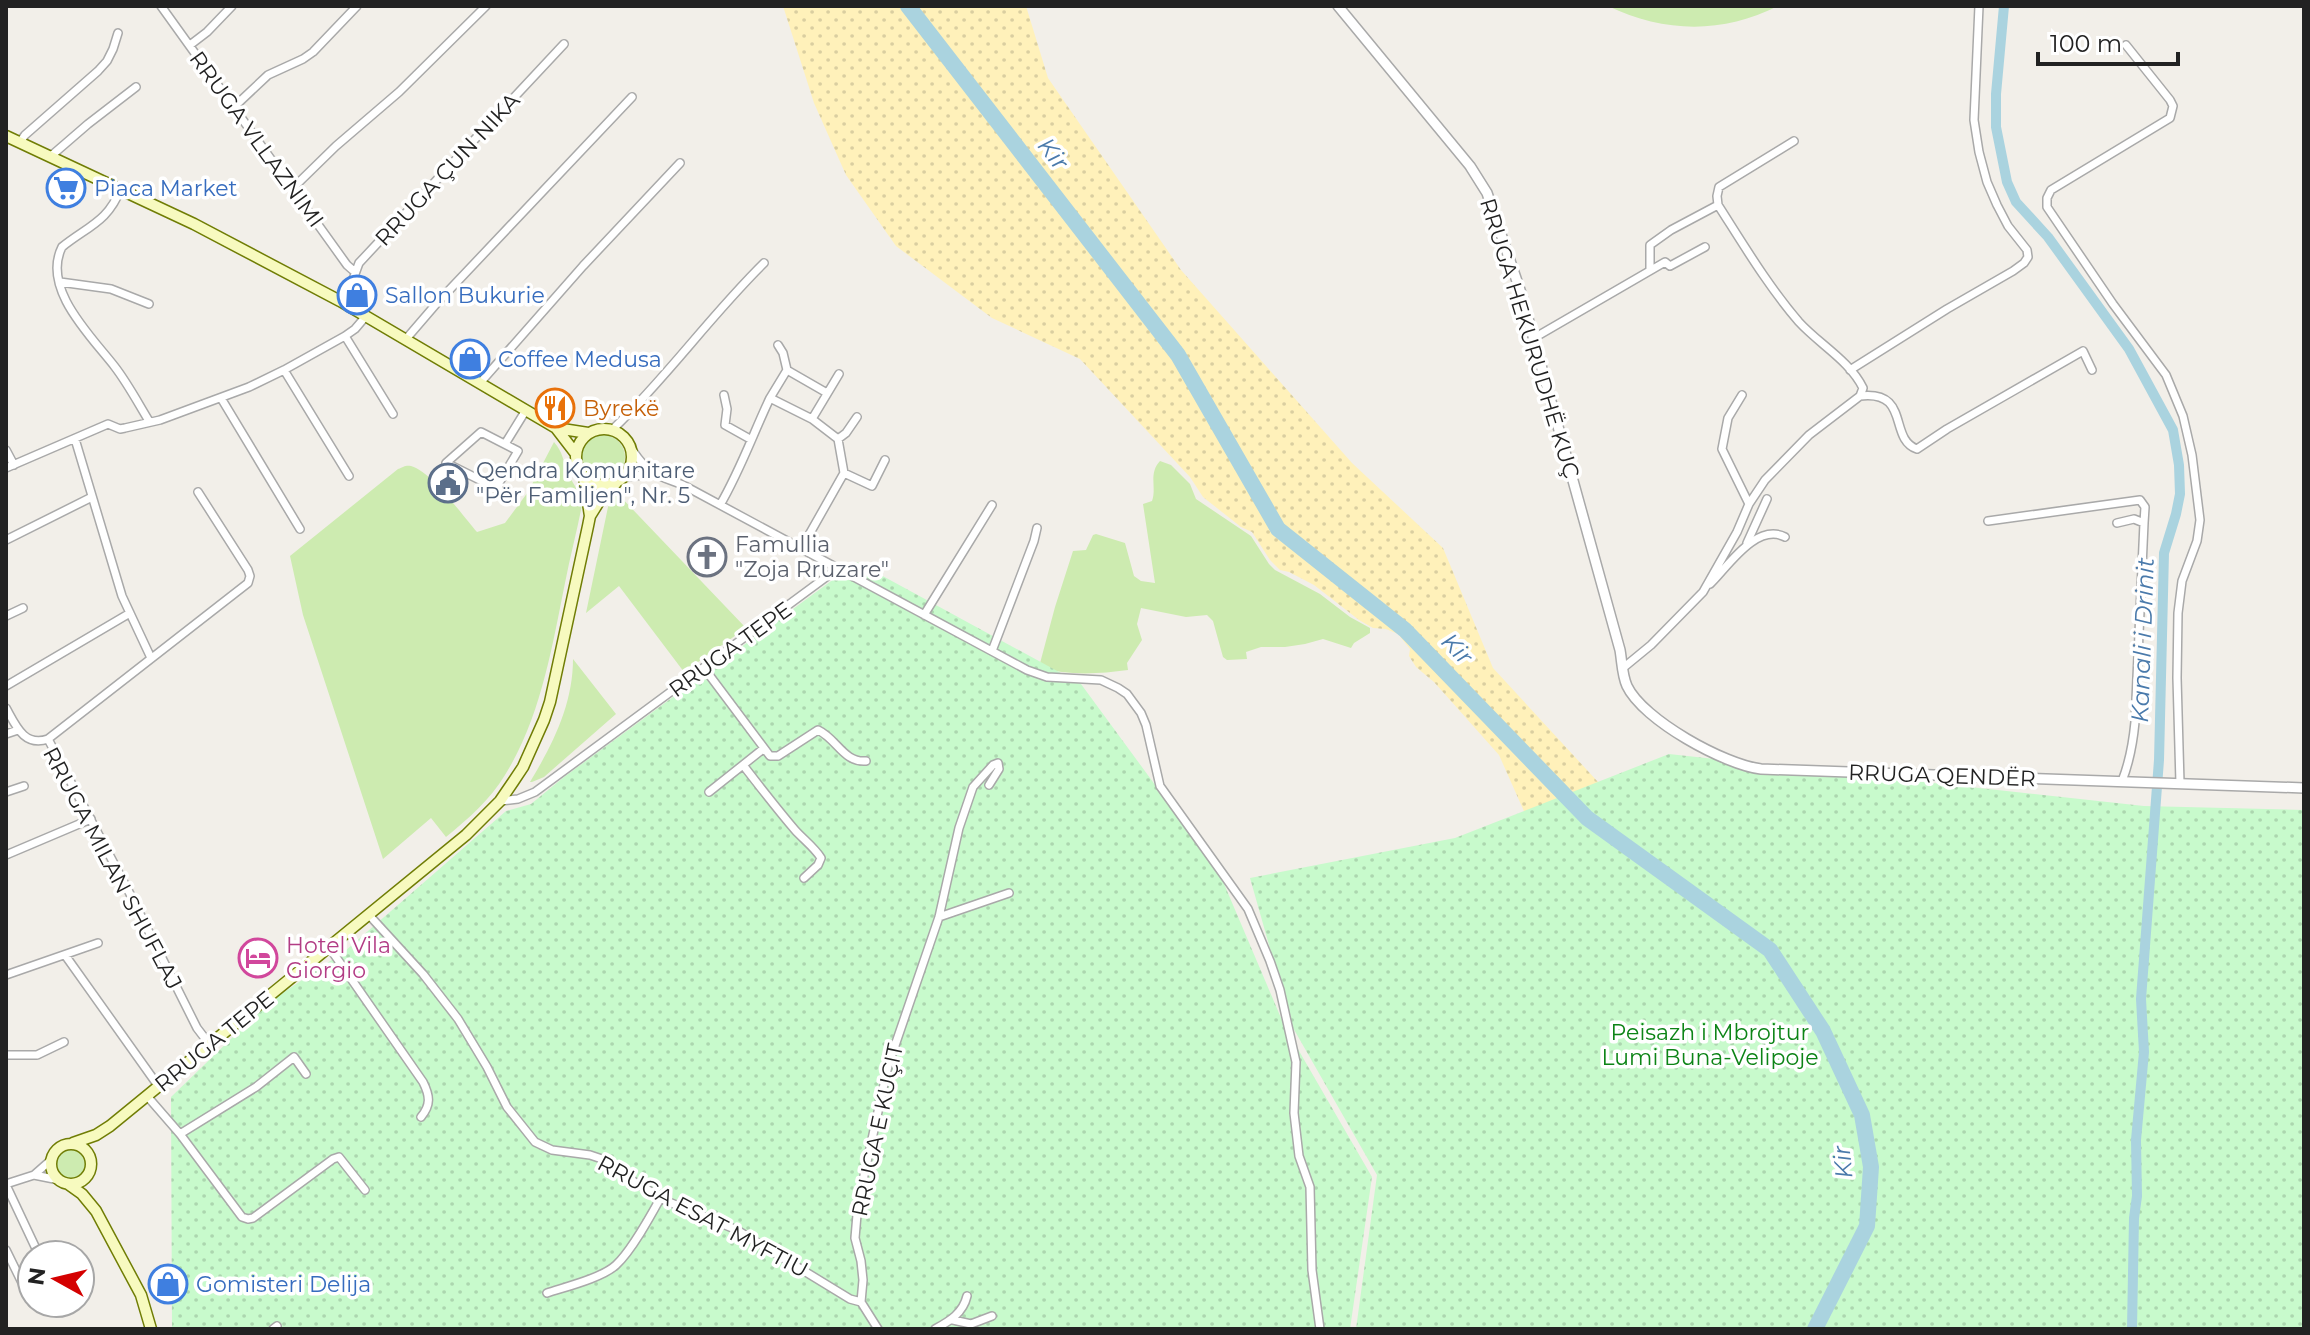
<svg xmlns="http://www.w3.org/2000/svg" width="2310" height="1335" viewBox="0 0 2310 1335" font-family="Montserrat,sans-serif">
	<defs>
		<pattern id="sand-dots" width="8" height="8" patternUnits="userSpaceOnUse" patternTransform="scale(2)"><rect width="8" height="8" fill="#fff1ba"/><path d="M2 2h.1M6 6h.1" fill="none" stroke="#dacea0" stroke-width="1.8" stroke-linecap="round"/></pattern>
		<pattern id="park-dots" width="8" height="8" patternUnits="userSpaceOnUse" patternTransform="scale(2)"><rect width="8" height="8" fill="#c8facc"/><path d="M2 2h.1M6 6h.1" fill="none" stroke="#acd6af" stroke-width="1.8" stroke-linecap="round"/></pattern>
	</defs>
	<rect width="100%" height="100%" fill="#f2efe9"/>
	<path fill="#cdebb0" d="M 1608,6 L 1778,6 C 1723,34 1664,33 1608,6 Z
		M581 457a22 22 0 1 1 44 0a22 22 0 1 1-44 0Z
		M 554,442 C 563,452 563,461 568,473 C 573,485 581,492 582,505 C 577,531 570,557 565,583 C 552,647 541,717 505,775 C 490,800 469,818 446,837 L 431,818 L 383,859 L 303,615 L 290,556 L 398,469 C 404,467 405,465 411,466 C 432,472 462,515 477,532 L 505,523 L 528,492 Z
		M 1160,461 L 1171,465 L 1190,484 L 1196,499 L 1251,536 L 1269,564 L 1275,570 L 1320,594 L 1350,617 L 1370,628 L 1370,633 L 1354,643 L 1351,648 L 1323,639 L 1305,644 L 1285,647 L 1261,647 L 1246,652 L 1247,659 L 1227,660 L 1223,657 L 1213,621 L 1207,615 L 1186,617 L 1141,608 L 1137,624 L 1142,640 L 1127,663 L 1128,670 C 1098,674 1068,676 1039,667 L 1055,607 L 1073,551 L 1086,550 L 1093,535 L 1096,534 L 1125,543 L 1134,576 L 1141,581 L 1155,583 L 1143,504 L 1152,501 C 1157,487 1148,474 1160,461 Z
		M 617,493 L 746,628 L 684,672 L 619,586 L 586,613 L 608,507 Z
		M 573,659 L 616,714 L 544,777 L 532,782 L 530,782 C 553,744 573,704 573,659 Z
		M56 1164a15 15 0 1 1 30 0a15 15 0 1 1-30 0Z"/>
	<path fill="url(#sand-dots)" d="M 783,6 L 1026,6 L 1048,78 L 1181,270 L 1352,463 L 1443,548 L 1493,668 L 1610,795 L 1531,827 L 1499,755 L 1434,682 L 1416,667 L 1409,656 L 1410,649 L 1398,634 L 1386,629 L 1373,628 L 1359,620 L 1314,585 L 1289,572 L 1280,570 L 1270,560 L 1252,532 L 1241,527 L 1203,497 L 1190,477 L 1080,359 L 992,318 L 896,246 L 846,175 L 814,103 Z"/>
	<path fill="url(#park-dots)" d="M 857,562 L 1081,684 L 1219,872 L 1284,1025 L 1372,1177 L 1350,1329 L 172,1329 L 171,1097 L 268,1003 L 345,951 L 506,811 L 531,804 L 564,777 Z
		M 1669,754 L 2144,806 L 2304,810 L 2304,1329 L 1356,1329 L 1377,1175 L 1292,1026 L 1250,878 L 1455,838 Z"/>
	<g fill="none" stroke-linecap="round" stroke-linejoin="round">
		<path stroke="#aad3df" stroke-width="10" d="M 2004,6 L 1996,94 L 1996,127 L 2007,182 L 2016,202 L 2048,237 L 2129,349 L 2173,430 L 2179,465 L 2180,494 L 2176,514 L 2164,553 L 2159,760 L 2141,999 L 2144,1052 L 2136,1140 L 2137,1196 L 2134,1218 L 2132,1329"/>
		<path stroke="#aad3df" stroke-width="16" d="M 908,6 L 1178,355 L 1278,529 L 1405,630 L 1587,818 L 1770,950 L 1823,1031 L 1862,1115 L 1871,1167 L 1867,1226 L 1815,1329"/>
		<g stroke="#a9a9a9" stroke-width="10">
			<path id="minor" d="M 161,6 L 347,265 L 355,272
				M 190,45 L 207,32 L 232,6
				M 2126,45 L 2170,100 L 2173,106 L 2170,118 L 2051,190 L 2047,198 L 2047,207 L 2113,304 L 2166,375 L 2183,416 L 2192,455 L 2200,520 L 2197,541 L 2182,581 L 2178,613 L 2177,678 L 2180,783
				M 234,107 L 268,75 L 303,59 L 313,52 L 357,6
				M 20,142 L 25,135 L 98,71 L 107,61 L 113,49 L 118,33
				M 51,156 L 88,124 L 136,87
				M 121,188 C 108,222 88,226 62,247 C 41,289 92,337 115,367 C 128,384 138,403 149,421
				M 293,188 L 336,146 L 399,92 L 486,6
				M 1650,270 L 1650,245 L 1671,230 L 1718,205 L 1717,196 L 1719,187 L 1794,141
				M 60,282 L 111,289 L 149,304
				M 340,301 L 351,285 L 359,263 L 564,44
				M 345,336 L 393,414
				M 1534,338 L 1665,262 L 1670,266 L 1705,247
				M 406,339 L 437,303 L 632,97
				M 778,345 L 783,353 L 787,370
				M 284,370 L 349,476
				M 1850,370 L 1947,309 L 2013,271 L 2024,263 L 2028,257 L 2027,250 L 2008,226 L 1997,205 L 1987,182 L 1979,152 L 1974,120 L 1979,6
				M 480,383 L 583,266 L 680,163
				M 724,395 L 727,409 L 725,425 L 750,439
				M 1742,395 L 1728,418 L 1722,449 L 1749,504
				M 1860,396 C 1911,390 1888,439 1917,449 L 1947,429 L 2083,351 L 2092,370
				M 221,398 L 300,529
				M 770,398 L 787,370 L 827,393
				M 812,419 L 839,374
				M 613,429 C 667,377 711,315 764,263
				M 481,432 L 518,451 L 496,488 L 446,463 Z
				M 75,439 L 122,596 L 151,658
				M 838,439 L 846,433 L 857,417
				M 505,444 L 526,410
				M 6,450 L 14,465
				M 633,451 C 649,475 657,475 683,485 L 1027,670 L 1047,677 L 1101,680 L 1118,688 L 1127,694 L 1141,713 L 1146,725 L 1160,786 L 1248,909 L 1270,961 L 1280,990 L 1296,1062 L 1294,1113 L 1299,1156 L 1310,1187 L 1312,1270 L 1320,1329
				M 6,468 L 108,424 L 120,429 L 125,428 L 160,420 L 249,387 L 284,370 L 345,336 L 355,329 L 366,316
				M 844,473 L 872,486 L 885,460
				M 624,477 L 654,474
				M 720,505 C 740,471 753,434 770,398 L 812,419 L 838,439 L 844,473 L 801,549
				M 1988,521 L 2140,500 L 2145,507 L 2144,523
				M 2117,523 L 2134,519 L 2144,523 L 2135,722 C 2133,743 2130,761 2122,781
				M 6,540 L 92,497
				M 1747,543 L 1767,499
				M 1710,584 C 1727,568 1756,522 1785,537
				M 924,615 L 992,505
				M 6,616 L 23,608
				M 992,651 L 1034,541 L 1037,528
				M 704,668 L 770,756 L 778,756 L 818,730 C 837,739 844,763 866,761
				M 1623,668 L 1651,645 L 1703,592 L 1737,532 L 1749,504 L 1765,480 L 1809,435 L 1860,396 L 1863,388 C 1850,361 1819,344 1799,322 C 1768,286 1743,244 1718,205
				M 6,686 L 130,613
				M 6,708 C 16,726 24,747 48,739 L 248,583 L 250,576 L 248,570 L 198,492
				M 6,734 L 18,730
				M 48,739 L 129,892 L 197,1028 L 210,1045
				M 743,765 C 760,787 777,809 795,830 C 803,839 815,848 821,858 L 818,865 L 804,878
				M 6,792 L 24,786
				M 709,792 L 763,749
				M 500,801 L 518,799 L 535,792 L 837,569
				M 6,855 L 91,819
				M 369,915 L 423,974 L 458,1019 L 487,1067 L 507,1107 L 535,1142 L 552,1150 L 590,1155 L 605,1160 L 636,1183 L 669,1202 L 737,1230 L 850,1299 L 861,1302
				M 939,917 L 1009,893
				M 329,947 L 423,1082 C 430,1096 431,1105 421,1117
				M 65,955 L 159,1087
				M 6,975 L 98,943
				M 6,1055 L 37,1055 L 64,1042
				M 147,1096 L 180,1134 L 242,1217 L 248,1219 L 253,1218 L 333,1159 L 339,1157 L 365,1190
				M 180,1134 L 256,1087 L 294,1057 L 306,1074
				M 34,1175 L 59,1180
				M 6,1184 L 34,1175 L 51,1160
				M 6,1185 L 39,1255
				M 6,1250 L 32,1303
				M 547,1293 C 565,1287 602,1278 616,1265 C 632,1250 650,1217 661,1197
				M 861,1302 L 863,1280 L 861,1261 L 855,1238 L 858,1203 L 888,1066 L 939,917 L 959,828 L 973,787 L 993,765 L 998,763 L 999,769 L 989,785
				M 861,1302 L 878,1329
				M 953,1320 L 971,1324 L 992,1316
				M 273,1329 L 277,1326
				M 935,1329 C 950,1321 963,1313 967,1296"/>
		</g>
		<g stroke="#a9a9a9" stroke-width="12">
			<path id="tertiary" d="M 1338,6 L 1470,166 L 1487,193 L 1521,293 L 1620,650 C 1622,661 1622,675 1627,686 C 1643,720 1725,765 1761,769 L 2304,788"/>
		</g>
		<g stroke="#707d05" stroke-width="13">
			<path id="secondary" d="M 6,136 L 194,224 L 340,301 L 556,428 L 576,454
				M 556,428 L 588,433
				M576 457a28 28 0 1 1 56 0a28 28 0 1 1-56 0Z
				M 590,516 L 600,500 L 616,483
				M 73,1143 L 96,1135 L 110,1126 L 466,835 L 500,801 L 513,782 L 523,767 L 544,720 L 550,702 L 588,526 L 590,516 L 584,477
				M51 1164a20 20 0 1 1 40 0a20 20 0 1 1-40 0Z
				M 68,1184 L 82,1194 L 96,1211 L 141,1295 L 151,1329"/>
		</g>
		<use href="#minor" stroke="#fff" stroke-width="7"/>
		<use href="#tertiary" stroke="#fff" stroke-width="9"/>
		<use href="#secondary" stroke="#f7fabf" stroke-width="10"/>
	</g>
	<defs>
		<g id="supermarket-ring" transform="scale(2)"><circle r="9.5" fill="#fff" stroke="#3f7fe0" stroke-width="1.5"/><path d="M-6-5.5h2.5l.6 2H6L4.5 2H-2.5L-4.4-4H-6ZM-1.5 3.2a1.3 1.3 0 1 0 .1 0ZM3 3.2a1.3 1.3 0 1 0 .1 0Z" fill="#3f7fe0"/></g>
		<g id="shop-ring" transform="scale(2)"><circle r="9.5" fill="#fff" stroke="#3f7fe0" stroke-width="1.5"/><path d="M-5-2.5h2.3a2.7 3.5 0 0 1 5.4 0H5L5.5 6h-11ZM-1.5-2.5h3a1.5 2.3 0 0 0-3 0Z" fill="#3f7fe0"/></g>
		<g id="restaurant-ring" transform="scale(2)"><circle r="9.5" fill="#fff" stroke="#e8710a" stroke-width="1.5"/><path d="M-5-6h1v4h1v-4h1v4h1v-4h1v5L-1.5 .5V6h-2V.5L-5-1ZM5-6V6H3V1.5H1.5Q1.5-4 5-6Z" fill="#e8710a"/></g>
		<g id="civic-ring" transform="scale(2)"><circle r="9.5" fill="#fff" stroke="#5c6f8a" stroke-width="1.5"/><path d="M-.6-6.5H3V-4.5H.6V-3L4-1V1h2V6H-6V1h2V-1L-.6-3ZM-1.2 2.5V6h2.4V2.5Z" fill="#5c6f8a"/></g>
		<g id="church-ring" transform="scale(2)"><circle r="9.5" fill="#fff" stroke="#6b7280" stroke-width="1.5"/><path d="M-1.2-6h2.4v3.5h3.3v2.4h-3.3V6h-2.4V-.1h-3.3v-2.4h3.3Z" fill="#6b7280"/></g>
		<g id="hotel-ring" transform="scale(2)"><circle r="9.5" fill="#fff" stroke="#d1479c" stroke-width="1.5"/><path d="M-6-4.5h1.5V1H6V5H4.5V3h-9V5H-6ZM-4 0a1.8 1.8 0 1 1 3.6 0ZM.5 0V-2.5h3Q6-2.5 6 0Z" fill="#d1479c"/></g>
	</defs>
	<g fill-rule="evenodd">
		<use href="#supermarket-ring" x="66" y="188"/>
		<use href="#shop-ring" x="357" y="295"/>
		<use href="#shop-ring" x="470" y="359"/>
		<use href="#restaurant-ring" x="555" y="408"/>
		<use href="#civic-ring" x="448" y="483"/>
		<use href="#church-ring" x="707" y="557"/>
		<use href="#hotel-ring" x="258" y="958"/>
		<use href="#shop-ring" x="168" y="1284"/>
	</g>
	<g text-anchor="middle" stroke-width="7" stroke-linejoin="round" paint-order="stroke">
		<g font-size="22" fill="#222" stroke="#fff">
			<text transform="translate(257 139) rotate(54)" y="8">RRUGA VLLAZNIMI</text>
			<text transform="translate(447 169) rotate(-47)" y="8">RRUGA ÇUN NIKA</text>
			<text transform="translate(1530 338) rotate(73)" y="8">RRUGA HEKURUDHË KUÇ</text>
			<text transform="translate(730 649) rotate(-36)" y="8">RRUGA TEPE</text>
			<text transform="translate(1942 775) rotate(2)" y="8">RRUGA QENDËR</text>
			<text transform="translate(113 868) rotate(62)" y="8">RRUGA MILAN SHUFLAJ</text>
			<text transform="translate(214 1041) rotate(-39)" y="8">RRUGA TEPE</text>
			<text transform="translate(877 1130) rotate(-78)" y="8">RRUGA E KUÇIT</text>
			<text transform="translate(703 1216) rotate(28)" y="8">RRUGA ESAT MYFTIU</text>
		</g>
		<g font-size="22" fill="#366cbe" stroke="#fff" text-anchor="start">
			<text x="94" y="196">Piaca Market</text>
			<text x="385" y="303">Sallon Bukurie</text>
			<text x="498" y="367">Coffee Medusa</text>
			<text x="196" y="1292">Gomisteri Delija</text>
		</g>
		<g font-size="22" fill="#c56008" stroke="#fff" text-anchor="start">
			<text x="583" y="416">Byrekë</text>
		</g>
		<g font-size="22" fill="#4e5e75" stroke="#fff" text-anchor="start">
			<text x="476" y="478">Qendra Komunitare<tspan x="476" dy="25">"Për Familjen", Nr. 5</tspan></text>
		</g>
		<g font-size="22" fill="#5b616d" stroke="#fff" text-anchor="start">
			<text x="735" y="552">Famullia<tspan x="735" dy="25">"Zoja Rruzare"</tspan></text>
		</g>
		<g font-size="22" fill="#b23c85" stroke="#fff" text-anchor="start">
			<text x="286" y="953">Hotel Vila<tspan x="286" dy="25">Giorgio</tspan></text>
		</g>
		<g font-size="22" fill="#0c8416" stroke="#fff">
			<text x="1710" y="1040">Peisazh i Mbrojtur<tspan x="1710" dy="25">Lumi Buna-Velipoje</tspan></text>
		</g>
		<g font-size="24" font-style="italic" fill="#4a7aab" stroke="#fff">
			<text transform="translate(1053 154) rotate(52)" y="8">Kir</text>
			<text transform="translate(2143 640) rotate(-88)" y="8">Kanali i Drinit</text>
			<text transform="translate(1457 649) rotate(46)" y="8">Kir</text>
			<text transform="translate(1843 1162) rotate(-95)" y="8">Kir</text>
		</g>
	</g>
	<rect width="2310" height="1335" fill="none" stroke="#222222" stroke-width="16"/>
	<g transform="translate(56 1279) rotate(278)"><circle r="38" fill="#ffffff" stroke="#a7a7a7" stroke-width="2"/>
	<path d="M0-6L14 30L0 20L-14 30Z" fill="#d40000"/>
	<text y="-12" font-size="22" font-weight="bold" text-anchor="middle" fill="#222222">N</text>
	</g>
	<path d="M2038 52v12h140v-12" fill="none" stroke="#222222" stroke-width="4"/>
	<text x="2050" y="52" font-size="24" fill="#222222" stroke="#ffffff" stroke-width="6" paint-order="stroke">100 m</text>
</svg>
